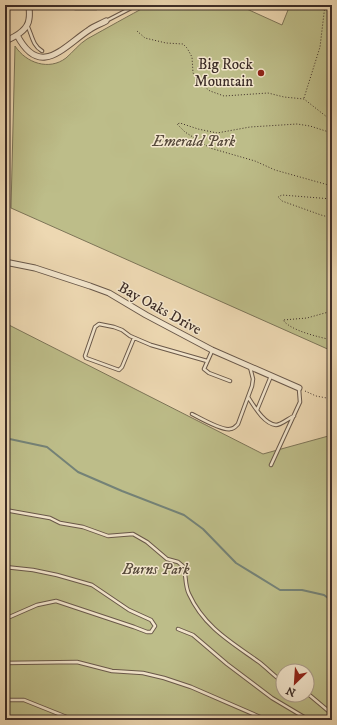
<svg xmlns="http://www.w3.org/2000/svg" width="337" height="725" viewBox="0 0 337 725" font-family="'IM FELL DW Pica',serif">
	<rect width="100%" height="100%" fill="#edd8b2"/>
	<filter id="stains"><feTurbulence type="fractalNoise" baseFrequency=".005" numOctaves="4"/><feColorMatrix values="0 0 0 0 .2 0 0 0 0 .09 0 0 0 0 .02 0 0 0 .5 -.17"/></filter>
	<radialGradient id="worn" r=".72"><stop offset=".6" stop-color="#630" stop-opacity="0"/><stop offset="1" stop-color="#630" stop-opacity=".3"/></radialGradient>
	<path fill="#bdbd89" stroke="#7d7558" fill-rule="evenodd" d="M 149,5 L 238,5 L 282,25 L 290,5 L 332,5 L 332,351 L 11,208 L 15,46 C 26,63 49,71 66,58 C 73,52 79,44 87,39 C 107,28 128,16 149,5 Z
		M 5,323 L 263,454 L 332,435 L 332,720 L 5,720 ZM 283,671 L 307,671 L 307,695 L 283,695 Z"/>
	<g fill="none" stroke-linecap="round" stroke-linejoin="round">
		<path stroke="#748277" stroke-width="2" d="M 5,438 L 47,447 L 78,472 L 122,491 L 184,515 L 203,529 L 236,563 L 280,590 L 302,590 L 324,595 L 332,601"/>
		<g stroke="#69584a" stroke-width="4.5">
			<path id="service" d="M 75,8 L 96,8 L 108,5
				M 106,21 L 137,5
				M 27,25 C 32,34 32,45 42,51
				M 134,338 L 122,367 L 119,370 L 86,358 L 85,356 L 95,327 L 99,324 L 114,327 L 122,330 L 130,336 L 151,345 L 207,361
				M 212,351 L 204,369 L 209,373 L 230,381
				M 248,397 C 254,406 264,424 276,425 C 281,425 289,418 294,416
				M 257,410 L 271,376
				M 192,414 C 200,418 222,431 230,429 C 234,429 236,426 238,424 L 252,386 L 253,379 L 250,367
				M 271,465 L 300,402 L 299,389
				M 5,510 L 50,518 L 60,523 L 83,527 L 108,536 L 133,534 L 147,542 L 167,559 L 178,562 L 184,567 C 186,576 185,586 189,594 C 204,627 231,642 259,662 C 267,668 274,676 283,682
				M 5,567 L 33,570 L 57,575 L 92,585 L 129,610 L 151,620 L 155,626 L 151,632 L 147,632 L 134,627 L 56,601 L 37,605 L 5,619
				M 178,629 L 193,635 L 227,664 L 272,698 L 309,720
				M 5,663 L 77,662 L 112,671 L 143,673 L 164,678 L 191,687 L 267,720
				M 307,693 L 332,714
				M 5,700 L 24,700 L 74,720"/>
		</g>
		<g stroke="#69584a" stroke-width="7">
			<path id="minor" d="M 17,35 C 40,79 63,47 89,30 C 94,26 101,24 106,21
				M 5,41 C 15,37 28,30 29,19 C 30,14 29,9 29,5
				M 5,262 L 35,268 L 90,286 L 109,293 L 146,315 L 212,350 L 299,388"/>
		</g>
		<path stroke="#3d2d27" stroke-width="1" stroke-dasharray="1 2" stroke-linecap="butt" d="M 137,31 L 145,38 L 166,43 L 183,44 L 187,48 L 192,57 L 193,73 L 200,83 L 210,91 L 224,96 L 268,93 L 284,97 L 304,99 L 332,121
			M 304,98 L 320,47 L 325,5
			M 332,133 L 310,126 L 297,124 L 250,127 L 217,133 L 198,129 L 180,123 L 177,124 L 185,132 L 210,148 L 255,161 L 275,170 L 332,186
			M 332,199 L 282,195 L 278,197 L 282,201 L 321,215 L 332,218
			M 332,311 L 307,318 L 283,320 C 291,331 319,337 332,340
			M 305,391 L 316,396 L 332,399"/>
		<use href="#service" stroke="#f3e6cd" stroke-width="2.5"/>
		<use href="#minor" stroke="#f3e6cd" stroke-width="5"/>
	</g>
	<circle fill="#8f2418" stroke="#f3e6cd" stroke-width="1.5" cx="261" cy="73" r="4"/>
	<g text-anchor="middle" stroke-width="3" stroke-linejoin="round" paint-order="stroke">
		<g font-size="15" fill="#3d2d27" stroke="#f3e6cd" text-anchor="end">
			<text x="253" y="69">Big Rock<tspan x="253" dy="17">Mountain</tspan></text>
		</g>
		<g font-size="15" font-style="italic" fill="#574a3b" stroke="#f3e6cd">
			<text x="194" y="146">Emerald Park</text>
			<text x="156" y="574">Burns Park</text>
		</g>
		<g font-size="15" fill="#3d2d27" stroke="#f3e6cd">
			<text transform="translate(160 308) rotate(29)" y="5">Bay Oaks Drive</text>
		</g>
	</g>
	<rect width="337" height="725" fill="none" stroke="#edd8b2" stroke-width="20"/>
	<rect x="6" y="6" width="325" height="713" fill="none" stroke="#3d2d27" stroke-width="2"/>
	<rect x="10" y="10" width="317" height="705" fill="none" stroke="#3d2d27"/>
	<g transform="translate(295 683) rotate(205)"><circle r="19" fill="#f3e6cd" stroke="#aa9c8b"/>
	<path d="M0-3L7 15L0 10L-7 15Z" fill="#8f2418"/>
	<text y="-6" font-size="11" font-weight="bold" text-anchor="middle" fill="#3d2d27">N</text>
	</g>
	<rect width="100%" height="100%" filter="url(#stains)"/>
	<rect width="100%" height="100%" fill="url(#worn)"/>
</svg>
